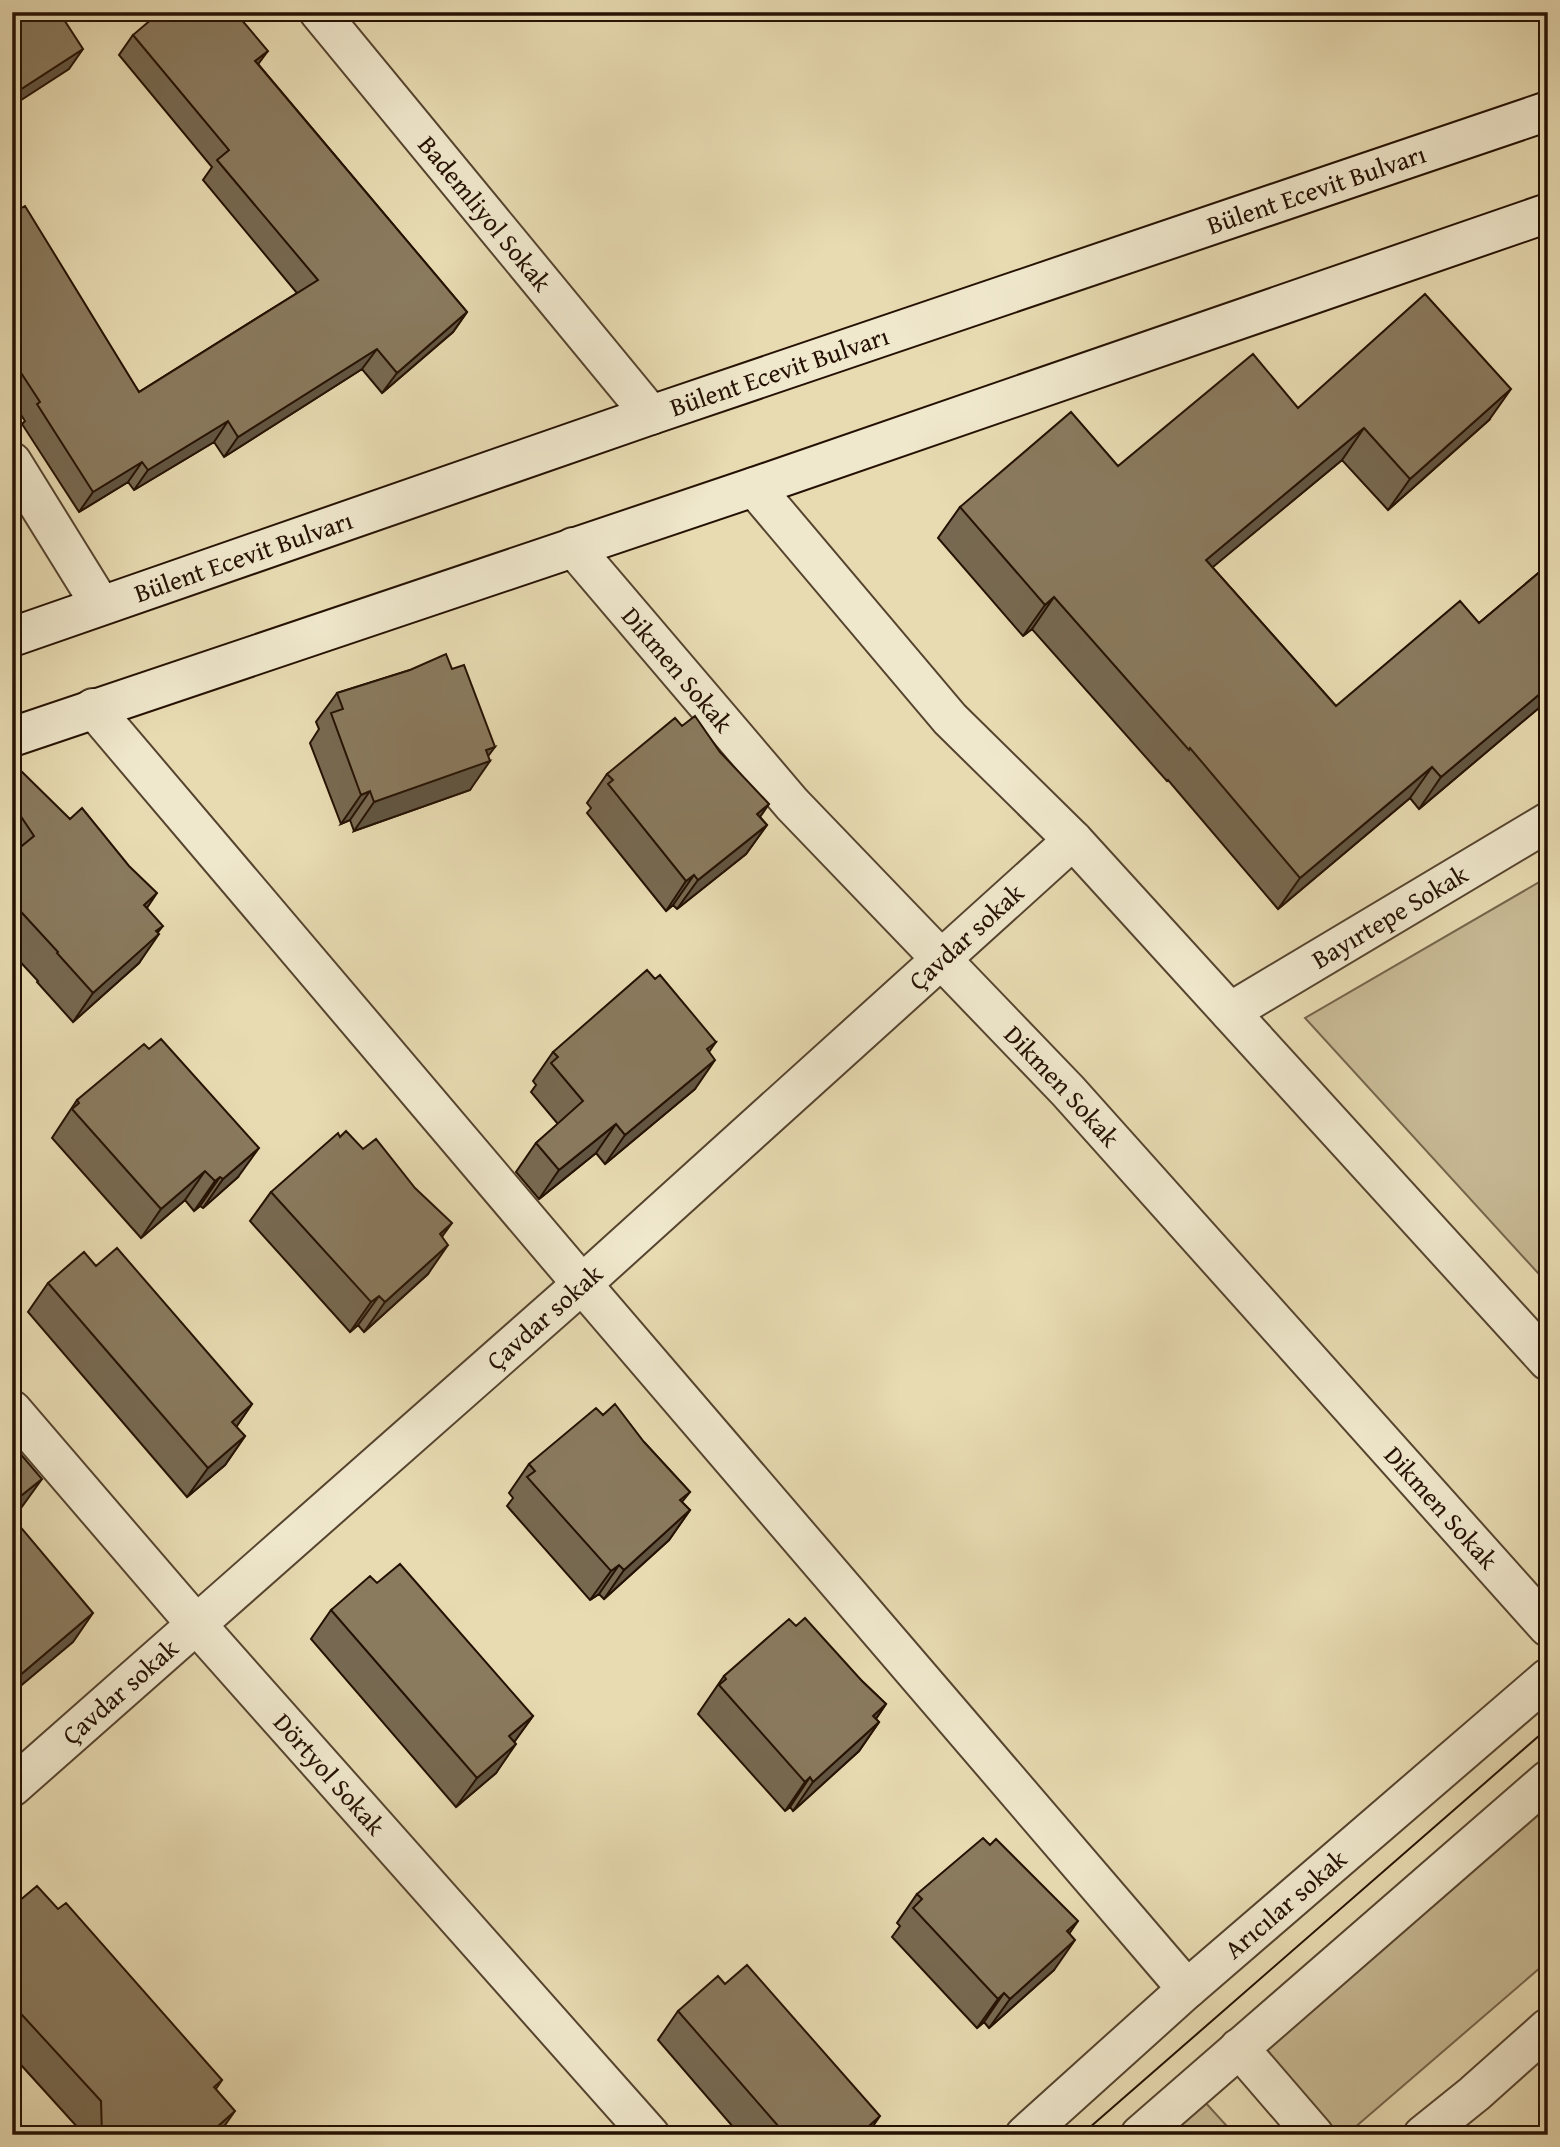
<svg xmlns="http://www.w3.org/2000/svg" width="1560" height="2147" viewBox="0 0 1560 2147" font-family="'Gentium Book Plus',serif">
	<rect width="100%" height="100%" fill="#e8dbb2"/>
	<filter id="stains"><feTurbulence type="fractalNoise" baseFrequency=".00286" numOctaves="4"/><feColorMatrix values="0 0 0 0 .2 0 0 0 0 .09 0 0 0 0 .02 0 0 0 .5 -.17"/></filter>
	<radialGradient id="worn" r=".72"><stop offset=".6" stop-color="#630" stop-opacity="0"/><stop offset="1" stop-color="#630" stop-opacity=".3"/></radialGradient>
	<path fill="#c7b994" stroke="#76654c" stroke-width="2" d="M 1548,877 L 1548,1284 L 1305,1018 Z
		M 1548,1792 L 1548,1961 L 1346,2135 L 1329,2135 L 1258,2051 Z
		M 1204,2101 L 1235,2135 L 1165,2135 Z"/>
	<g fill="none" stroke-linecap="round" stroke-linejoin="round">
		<g stroke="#56442f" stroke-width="42">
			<g id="street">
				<path id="s1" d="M 319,12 L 651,415"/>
				<path d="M 12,462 L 100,604"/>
				<path d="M 754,487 L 950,719 L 1073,840 L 1548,1361"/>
				<path id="s2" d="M 573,547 L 792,804 L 1068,1091 L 1548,1627"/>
				<path d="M 93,708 L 582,1284 L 1187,1989"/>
				<path id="s3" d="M 1230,1012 L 1548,822"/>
				<path id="s4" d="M 12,1410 L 196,1624 L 650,2135"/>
				<path id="s5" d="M 12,1787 L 582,1284 L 1073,840"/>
				<path d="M 1239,2048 L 1314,2135"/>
				<path id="s6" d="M 1025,2135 L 1187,1989 L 1548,1678"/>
				<path d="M 1140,2135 L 1548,1780"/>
				<path d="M 1423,2135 L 1474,2094 L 1548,2028"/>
			</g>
		</g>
		<g stroke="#251103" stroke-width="42">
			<g id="secondary">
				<path id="s7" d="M 12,637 L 651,415 L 1548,111"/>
				<path d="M 12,737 L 754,487 L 1548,213"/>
			</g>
		</g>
		<use href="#street" stroke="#f0e8cd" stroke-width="38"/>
		<use href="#secondary" stroke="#f0e8cd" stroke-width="38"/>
		<path stroke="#251103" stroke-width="2" d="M 1081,2135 L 1548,1728"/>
	</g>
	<path fill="#776951" stroke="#251103" stroke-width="2" d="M 133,35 L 258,64 L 467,312 L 453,332 L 382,393 L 362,369 L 224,457 L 214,442 L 134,490 L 128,482 L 79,512 L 22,424 L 25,421 L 12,401 L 12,205 L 139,392 L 297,293 L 203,180 L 212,167 L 119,55 Z
		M 1298,408 L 1489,420 L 1388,510 L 1342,460 L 1212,567 L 1336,706 L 1479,623 L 1548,565 L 1548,716 L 1540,707 L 1419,809 L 1410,798 L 1278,909 L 1168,780 L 1167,781 L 1032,629 L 1023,636 L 938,538 L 960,507 L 1118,466 Z
		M 452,669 L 488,756 L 470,790 L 354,831 L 350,820 L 341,824 L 310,743 L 319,729 L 316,722 L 337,693 L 410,670 Z
		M 682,726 L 767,825 L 746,854 L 677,909 L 673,905 L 666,911 L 587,813 L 591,808 L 587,803 L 607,774 Z
		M 12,762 L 147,908 L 158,932 L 139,963 L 73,1022 L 37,982 L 38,981 L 12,953 Z
		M 716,1042 L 709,1052 L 695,1089 L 605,1164 L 596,1153 L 539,1199 L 516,1172 L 536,1143 L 558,1124 L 531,1092 L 536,1085 L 533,1081 L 553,1052 Z
		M 77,1100 L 238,1177 L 203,1208 L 200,1206 L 194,1211 L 185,1200 L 141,1238 L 52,1138 Z
		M 271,1192 L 442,1237 L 428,1274 L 364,1332 L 358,1325 L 350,1332 L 250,1221 Z
		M 96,1266 L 252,1404 L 236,1427 L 245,1436 L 225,1465 L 187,1497 L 28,1312 L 48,1283 Z
		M 603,1415 L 644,1442 L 690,1492 L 682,1502 L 690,1510 L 669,1540 L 604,1599 L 599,1594 L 590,1600 L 507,1506 L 513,1498 L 509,1493 L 529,1464 Z
		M 377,1583 L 533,1716 L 514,1742 L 496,1773 L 456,1807 L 311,1639 L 331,1610 Z
		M 796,1626 L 862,1681 L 886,1704 L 876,1719 L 879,1722 L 859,1751 L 793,1811 L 790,1807 L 785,1811 L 698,1714 L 724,1676 Z
		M 917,1894 L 1069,1934 L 1054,1970 L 989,2028 L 984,2022 L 977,2028 L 892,1937 L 900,1926 L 897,1923 Z
		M 12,1907 L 58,1909 L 222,2080 L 216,2089 L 218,2135 L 81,2135 L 80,2130 L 12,2055 Z
		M 725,1984 L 867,2135 L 740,2135 L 658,2040 L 678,2011 Z"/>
	<path fill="#615542" stroke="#251103" stroke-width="2" d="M 83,49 L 69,69 L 12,106 L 12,95 Z
		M 268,51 L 253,71 L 255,61 Z
		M 467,312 L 453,332 L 382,393 L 397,373 Z
		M 377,349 L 362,369 L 224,457 L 238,437 Z
		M 1511,389 L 1489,420 L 1388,510 L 1410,479 Z
		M 228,421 L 214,442 L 134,490 L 148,470 Z
		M 1364,428 L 1342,460 L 1184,591 L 1206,560 Z
		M 142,462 L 128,482 L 79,512 L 93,492 Z
		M 1054,597 L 1032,629 L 1023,636 L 1045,605 Z
		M 1548,687 L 1548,695 L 1540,707 L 1419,809 L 1441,777 Z
		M 495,747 L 483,763 L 490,761 L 470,790 L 354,831 L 374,802 L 486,750 Z
		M 1432,767 L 1410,798 L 1278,909 L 1300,878 Z
		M 370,791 L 350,820 L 341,824 L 361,795 Z
		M 769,804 L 749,833 L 757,814 Z
		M 767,825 L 746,854 L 677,909 L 698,880 Z
		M 694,875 L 673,905 L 666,911 L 686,881 Z
		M 157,893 L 137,923 L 144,905 Z
		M 163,926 L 152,940 L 159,934 L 139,963 L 73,1022 L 93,993 Z
		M 715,1060 L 695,1089 L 605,1164 L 625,1135 Z
		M 616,1124 L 596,1153 L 539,1199 L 559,1170 Z
		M 259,1148 L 238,1177 L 203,1208 L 223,1179 Z
		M 205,1171 L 185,1200 L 141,1238 L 161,1209 Z
		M 220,1177 L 200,1206 L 194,1211 L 215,1181 Z
		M 452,1223 L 431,1252 L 440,1234 Z
		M 448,1245 L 428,1274 L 364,1332 L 385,1302 Z
		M 379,1296 L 358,1325 L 350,1332 L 371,1302 Z
		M 252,1404 L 232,1433 L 232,1422 Z
		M 245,1436 L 225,1465 L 187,1497 L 208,1468 Z
		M 42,1479 L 21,1508 L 12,1516 L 12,1503 Z
		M 690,1510 L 669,1540 L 604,1599 L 624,1570 Z
		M 619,1565 L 599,1594 L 590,1600 L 611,1571 Z
		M 93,1613 L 73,1642 L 12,1693 L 12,1682 Z
		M 886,1704 L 866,1733 L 873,1716 Z
		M 533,1716 L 512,1745 L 509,1736 Z
		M 879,1722 L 859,1751 L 793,1811 L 813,1782 Z
		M 516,1744 L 496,1773 L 456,1807 L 477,1778 Z
		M 810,1777 L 790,1807 L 785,1811 L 805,1782 Z
		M 1078,1921 L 1058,1950 L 1067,1931 Z
		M 1075,1940 L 1054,1970 L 989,2028 L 1010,1999 Z
		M 1004,1993 L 984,2022 L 977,2028 L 998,1999 Z
		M 235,2111 L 218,2135 L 208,2135 Z
		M 880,2116 L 867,2135 L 859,2135 Z"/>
	<path fill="#8a7a5e" stroke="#251103" stroke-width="2" d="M 12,12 L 59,12 L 83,49 L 12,95 Z
		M 160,12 L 235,12 L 268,51 L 255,61 L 467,312 L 397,373 L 377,349 L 238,437 L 228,421 L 148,470 L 142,462 L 93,492 L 37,404 L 40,402 L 12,359 L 12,205 L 16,211 L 25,206 L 139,392 L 318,280 L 217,160 L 229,150 L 133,35 Z
		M 1425,294 L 1511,389 L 1410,479 L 1364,428 L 1206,560 L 1336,706 L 1460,601 L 1479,623 L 1548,565 L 1548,687 L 1441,777 L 1432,767 L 1300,878 L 1190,748 L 1189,750 L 1054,597 L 1045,605 L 960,507 L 1071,412 L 1118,466 L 1253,354 L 1298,408 Z
		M 446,654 L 452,669 L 464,665 L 495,747 L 486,750 L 490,761 L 374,802 L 370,791 L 361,795 L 331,713 L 343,709 L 337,693 L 410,670 Z
		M 695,716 L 720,752 L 769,804 L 757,814 L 767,825 L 698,880 L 694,875 L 686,881 L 608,784 L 613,780 L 607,774 L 675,718 L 682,726 Z
		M 12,762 L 70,819 L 82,808 L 129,866 L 157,893 L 144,905 L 163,926 L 156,931 L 159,934 L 93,993 L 57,953 L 58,952 L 12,902 L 12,854 L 34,836 L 12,803 Z
		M 647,970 L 655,979 L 660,975 L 716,1042 L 707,1049 L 715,1060 L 625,1135 L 616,1124 L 559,1170 L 536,1143 L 583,1101 L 551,1063 L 558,1057 L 553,1052 Z
		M 161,1039 L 259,1148 L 223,1179 L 220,1177 L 215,1181 L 205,1171 L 161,1209 L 72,1109 L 79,1103 L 77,1100 L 144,1044 L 149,1049 Z
		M 346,1131 L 363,1149 L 376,1139 L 415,1188 L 452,1223 L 440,1234 L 448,1245 L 385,1302 L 379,1296 L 371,1302 L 271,1192 L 338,1133 L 340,1137 Z
		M 117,1248 L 252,1404 L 232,1422 L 245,1436 L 208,1468 L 48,1283 L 84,1252 L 96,1266 Z
		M 615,1404 L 644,1442 L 690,1492 L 680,1500 L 690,1510 L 624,1570 L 619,1565 L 611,1571 L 527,1477 L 535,1471 L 529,1464 L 596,1408 L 603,1415 Z
		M 12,1444 L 42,1479 L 12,1503 Z
		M 12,1517 L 93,1613 L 12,1682 Z
		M 400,1564 L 533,1716 L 509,1736 L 516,1744 L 477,1778 L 331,1610 L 370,1576 L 377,1583 Z
		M 805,1618 L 862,1681 L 886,1704 L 873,1716 L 879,1722 L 813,1782 L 810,1777 L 805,1782 L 719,1685 L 726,1679 L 724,1676 L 789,1619 L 796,1626 Z
		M 983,1838 L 990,1845 L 996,1839 L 1078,1921 L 1067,1931 L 1075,1940 L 1010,1999 L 1004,1993 L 998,1999 L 913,1908 L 922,1899 L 917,1894 Z
		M 37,1886 L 58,1909 L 66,1903 L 222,2080 L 214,2087 L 235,2111 L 208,2135 L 102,2135 L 101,2101 L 12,2004 L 12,1907 Z
		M 747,1965 L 880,2116 L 859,2135 L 786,2135 L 678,2011 L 718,1976 L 725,1984 Z"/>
	<g text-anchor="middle" stroke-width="6" stroke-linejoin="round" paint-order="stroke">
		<g font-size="26" fill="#251103" stroke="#f0e8cd">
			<text dy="9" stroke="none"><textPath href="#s7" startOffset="1379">Bülent Ecevit Bulvarı</textPath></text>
			<text dy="9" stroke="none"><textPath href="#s1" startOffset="261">Bademliyol Sokak</textPath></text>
			<text dy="9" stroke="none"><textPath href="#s7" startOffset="812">Bülent Ecevit Bulvarı</textPath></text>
			<text dy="9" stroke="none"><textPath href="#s7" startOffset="245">Bülent Ecevit Bulvarı</textPath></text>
			<text dy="9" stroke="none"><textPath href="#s2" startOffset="161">Dikmen Sokak</textPath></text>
			<text dy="9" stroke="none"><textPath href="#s3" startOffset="186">Bayırtepe Sokak</textPath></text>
			<text dy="9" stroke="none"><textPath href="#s5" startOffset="1278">Çavdar sokak</textPath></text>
			<text dy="9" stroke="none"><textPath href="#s2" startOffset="728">Dikmen Sokak</textPath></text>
			<text dy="9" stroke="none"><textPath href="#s5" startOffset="710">Çavdar sokak</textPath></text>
			<text dy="9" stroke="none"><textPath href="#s2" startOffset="1295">Dikmen Sokak</textPath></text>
			<text dy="9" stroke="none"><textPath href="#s5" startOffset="144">Çavdar sokak</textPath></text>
			<text dy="9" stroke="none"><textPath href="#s4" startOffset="483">Dörtyol Sokak</textPath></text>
			<text dy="9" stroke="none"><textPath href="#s6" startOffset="348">Arıcılar sokak</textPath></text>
		</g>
	</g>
	<rect width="1560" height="2147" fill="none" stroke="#e8dbb2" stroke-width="42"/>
	<rect x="14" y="14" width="1532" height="2119" fill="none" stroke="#251103" stroke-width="3.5"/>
	<rect x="21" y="21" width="1518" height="2105" fill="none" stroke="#251103" stroke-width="2"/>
	<rect width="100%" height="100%" filter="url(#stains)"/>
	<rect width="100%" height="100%" fill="url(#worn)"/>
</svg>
